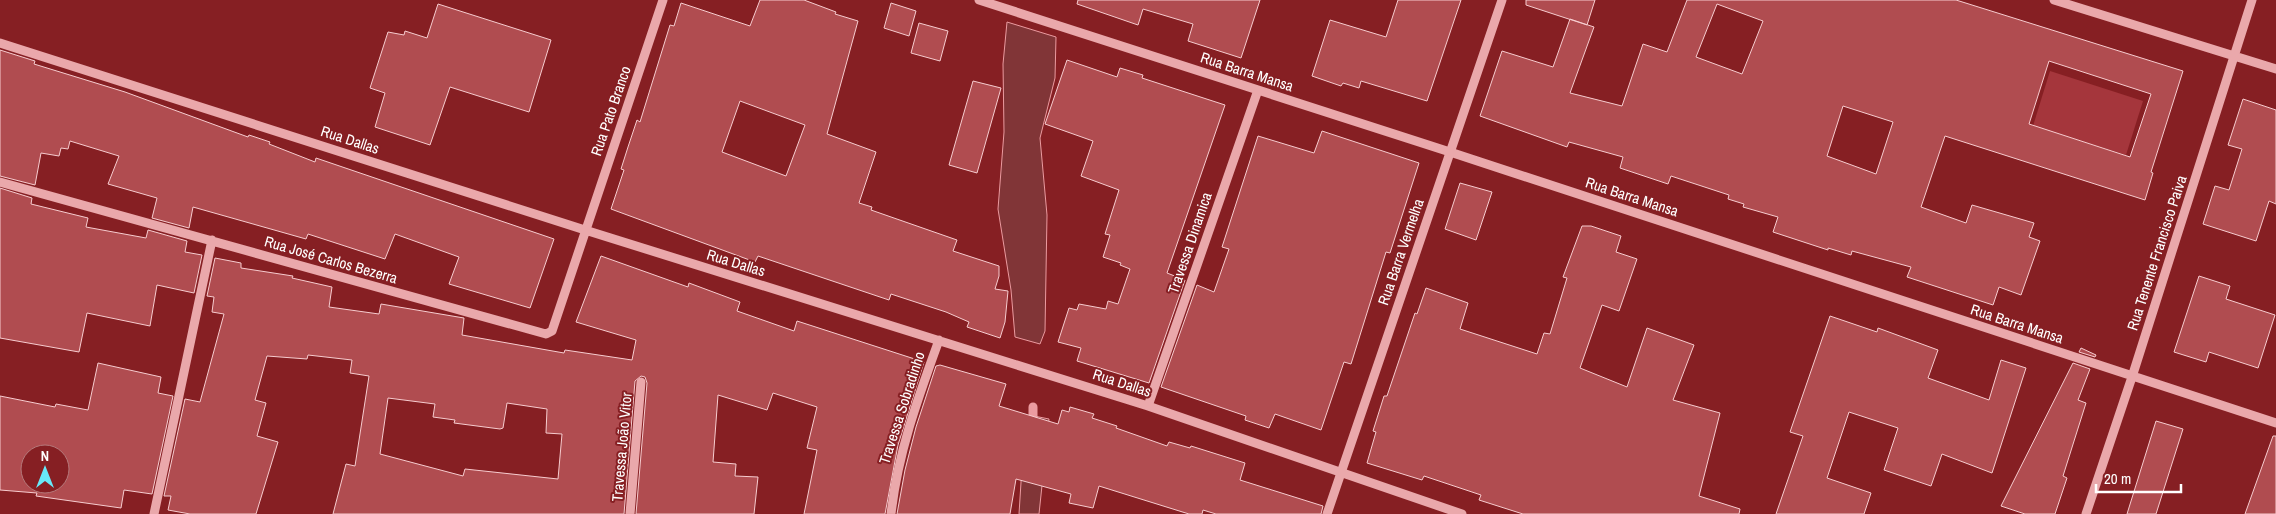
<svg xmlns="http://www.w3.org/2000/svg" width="2276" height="514" viewBox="0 0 2276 514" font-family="'Archivo Narrow',sans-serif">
	<rect width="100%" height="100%" fill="#861f23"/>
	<path fill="#a5363c" d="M 2050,71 L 2143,101 L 2126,155 L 2033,126 Z"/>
	<path fill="#813537" stroke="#eb9ba0" d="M 1007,22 L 1056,37 L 1055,78 L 1040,138 L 1047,215 L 1045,331 L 1040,344 L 1015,337 L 1011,290 L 998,209 L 1004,132 L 1003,64 Z
		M 1029,415 L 1049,419 L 1039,514 L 1019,514 L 1023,451 Z"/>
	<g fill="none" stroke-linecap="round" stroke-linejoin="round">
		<path stroke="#eb9ba0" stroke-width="9" d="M 1033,426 L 1033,407"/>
	</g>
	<path fill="#b04c50" stroke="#f7cccf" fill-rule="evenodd" d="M 760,0 L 804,0 L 836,12 L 835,14 L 858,21 L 827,134 L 876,152 L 859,203 L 872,207 L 871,210 L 957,240 L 953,251 L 999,266 L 999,276 L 995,289 L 1008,291 L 1005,322 L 1000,338 L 967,327 L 969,322 L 946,312 L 891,294 L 889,300 L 758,256 L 755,262 L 611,209 L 624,170 L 621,169 L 628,147 L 637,120 L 640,122 L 670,25 L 674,26 L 681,3 L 750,26 ZM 740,101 L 805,125 L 786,176 L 722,152 Z
		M 1078,0 L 1260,0 L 1241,58 L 1188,41 L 1193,24 L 1143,9 L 1138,25 L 1077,4 Z
		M 1398,0 L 1461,0 L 1427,101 L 1361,81 L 1359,88 L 1343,83 L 1341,86 L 1312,76 L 1330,20 L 1386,37 Z
		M 1526,0 L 1595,0 L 1587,25 L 1526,5 Z
		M 1687,0 L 1956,0 L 2183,71 L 2151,172 L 2153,173 L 2145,200 L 1945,136 L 1921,207 L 1966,223 L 1972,205 L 2034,223 L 2029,237 L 2040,241 L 2021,295 L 1999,287 L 1993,305 L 1907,277 L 1911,267 L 1852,251 L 1851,255 L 1828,248 L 1828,250 L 1773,232 L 1778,217 L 1743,207 L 1744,204 L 1728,199 L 1729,195 L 1671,176 L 1668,184 L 1620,168 L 1623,157 L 1569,142 L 1567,147 L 1480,116 L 1502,51 L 1553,67 L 1570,19 L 1594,27 L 1570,93 L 1622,106 L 1643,44 L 1667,52 ZM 1717,4 L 1763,21 L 1742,74 L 1696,57 ZM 2049,61 L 2151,94 L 2130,157 L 2029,124 ZM 1843,106 L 1893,122 L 1876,174 L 1827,156 Z
		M 891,3 L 916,11 L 909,36 L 884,28 Z
		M 438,4 L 551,40 L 529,112 L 450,87 L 430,145 L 375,127 L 385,93 L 370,88 L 388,32 L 404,35 L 405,31 L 427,38 Z
		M 919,23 L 948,31 L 940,61 L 911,53 Z
		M 0,50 L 35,61 L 34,64 L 125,92 L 248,137 L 249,135 L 270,142 L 269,144 L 315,162 L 316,158 L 554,239 L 530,308 L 449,284 L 459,257 L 395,234 L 385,259 L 308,234 L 306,239 L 193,207 L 189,228 L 152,218 L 157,198 L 108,184 L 119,156 L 70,141 L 68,149 L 61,148 L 59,156 L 41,153 L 35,185 L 0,176 Z
		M 1067,60 L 1117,77 L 1120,68 L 1143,75 L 1142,78 L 1225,105 L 1167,273 L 1185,280 L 1149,383 L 1077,361 L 1081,348 L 1058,342 L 1069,308 L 1077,310 L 1079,304 L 1106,309 L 1108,301 L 1118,304 L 1130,269 L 1120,265 L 1121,263 L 1103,257 L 1110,235 L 1105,234 L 1119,190 L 1081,176 L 1093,141 L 1045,124 Z
		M 973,81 L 1001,88 L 977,173 L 949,165 Z
		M 2243,99 L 2276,110 L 2276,204 L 2269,201 L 2256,241 L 2203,224 L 2215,186 L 2229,190 L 2242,149 L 2228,145 Z
		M 1322,131 L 1419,163 L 1390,253 L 1386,252 L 1351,364 L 1344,362 L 1321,430 L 1275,414 L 1269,428 L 1245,420 L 1246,416 L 1161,387 L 1197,285 L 1214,292 L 1229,249 L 1222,247 L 1258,136 L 1314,153 Z
		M 1460,183 L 1492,192 L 1476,240 L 1445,229 Z
		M 0,188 L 32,198 L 31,204 L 88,218 L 86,227 L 146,238 L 148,230 L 187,241 L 185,252 L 202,255 L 194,293 L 157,285 L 150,326 L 87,313 L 79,352 L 0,338 Z
		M 1582,226 L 1591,226 L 1621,236 L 1616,252 L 1637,259 L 1619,311 L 1602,305 L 1580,368 L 1627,387 L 1647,328 L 1694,345 L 1673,400 L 1720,413 L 1699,496 L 1740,509 L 1739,514 L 1523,514 L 1479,500 L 1481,495 L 1424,476 L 1422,480 L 1367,463 L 1376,432 L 1373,431 L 1384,396 L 1387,396 L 1415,313 L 1417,314 L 1426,288 L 1468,303 L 1460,329 L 1537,354 L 1544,333 L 1550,334 L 1567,278 L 1563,277 Z
		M 601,256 L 688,287 L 689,283 L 740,302 L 737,311 L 794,331 L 797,321 L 924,362 L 898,445 L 885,514 L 804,514 L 817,450 L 807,448 L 817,407 L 773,393 L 767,410 L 718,395 L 713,462 L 736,464 L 735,476 L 758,477 L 754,514 L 636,514 L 647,383 L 645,377 L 641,376 L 635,381 L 624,514 L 333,514 L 346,464 L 355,466 L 369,376 L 350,373 L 352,360 L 308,355 L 307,359 L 267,356 L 255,400 L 266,403 L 257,436 L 278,442 L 256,514 L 190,514 L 168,510 L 171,496 L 164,496 L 185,399 L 200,402 L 224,314 L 212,312 L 214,297 L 207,296 L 215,258 L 241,263 L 241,268 L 293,276 L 292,278 L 332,287 L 329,307 L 379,314 L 381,304 L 464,318 L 462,335 L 564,353 L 565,350 L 632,360 L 636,340 L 576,322 ZM 388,398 L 435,404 L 433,417 L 455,420 L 454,423 L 500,429 L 503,428 L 507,403 L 547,409 L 546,433 L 562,434 L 558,479 L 465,469 L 463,476 L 380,454 Z
		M 2199,276 L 2230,286 L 2226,299 L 2275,315 L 2258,368 L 2209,352 L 2206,362 L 2174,352 Z
		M 1830,316 L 1877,332 L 1878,328 L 1938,350 L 1928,378 L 1989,400 L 2001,360 L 2026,368 L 1992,473 L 1942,454 L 1931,486 L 1884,470 L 1898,428 L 1849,412 L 1827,478 L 1871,493 L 1864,514 L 1776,514 L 1803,436 L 1790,432 Z
		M 2081,348 L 2096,355 L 2095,357 L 2079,352 Z
		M 98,363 L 161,377 L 158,393 L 173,396 L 152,494 L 124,490 L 121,508 L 36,496 L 37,493 L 0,490 L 0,396 L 55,407 L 56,404 L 88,410 ZM 30,454 L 60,454 L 60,484 L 30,484 Z
		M 2073,363 L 2090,369 L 2078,400 L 2086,403 L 2063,476 L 2067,478 L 2055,514 L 2025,514 L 2001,506 Z
		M 940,365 L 1006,384 L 999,406 L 1058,424 L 1062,410 L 1069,412 L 1070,407 L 1094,414 L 1092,418 L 1117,426 L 1116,428 L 1167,446 L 1169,442 L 1190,448 L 1191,446 L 1245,463 L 1240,480 L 1323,506 L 1321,514 L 1216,514 L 1203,510 L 1202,514 L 1189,514 L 1099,486 L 1093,508 L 1069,503 L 1071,494 L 1016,479 L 1010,514 L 897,514 L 905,470 L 916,427 L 936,366 Z
		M 2156,421 L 2183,429 L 2156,514 L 2127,514 Z
		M 2273,436 L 2276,436 L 2276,514 L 2245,514 Z"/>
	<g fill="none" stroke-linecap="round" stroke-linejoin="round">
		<path stroke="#eaa8ab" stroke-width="9" d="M 979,0 L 1450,152 L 2276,423
			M 2054,0 L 2276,69
			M 0,43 L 585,230 L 1148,406 L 1462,514
			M 0,182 L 546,334 L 552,331 L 663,0
			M 1148,406 L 1258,90
			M 154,514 L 212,240
			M 630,514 L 641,382
			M 891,514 C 898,452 918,398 939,340
			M 1327,514 L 1502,0
			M 2086,514 L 2132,377 L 2252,0"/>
	</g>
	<g text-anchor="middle" stroke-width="4" stroke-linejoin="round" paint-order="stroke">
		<g font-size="15" fill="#fff" stroke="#861f23">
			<text transform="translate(1247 72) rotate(18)" y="5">Rua Barra Mansa</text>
			<text transform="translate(611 111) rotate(-71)" y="5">Rua Pato Branco</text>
			<text transform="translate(350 140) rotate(18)" y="5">Rua Dallas</text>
			<text transform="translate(1632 197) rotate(18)" y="5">Rua Barra Mansa</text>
			<text transform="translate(1190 243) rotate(-71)" y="5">Travessa Dinamica</text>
			<text transform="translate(1401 252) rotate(-71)" y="5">Rua Barra Vermelha</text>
			<text transform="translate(2157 253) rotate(-72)" y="5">Rua Tenente Francisco Paiva</text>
			<text transform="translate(331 260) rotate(16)" y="5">Rua José Carlos Bezerra</text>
			<text transform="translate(736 263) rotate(17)" y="5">Rua Dallas</text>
			<text transform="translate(2017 324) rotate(18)" y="5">Rua Barra Mansa</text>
			<text transform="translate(1122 383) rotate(18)" y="5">Rua Dallas</text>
			<text transform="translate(902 408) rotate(-72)" y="5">Travessa Sobradinho</text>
			<text transform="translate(622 447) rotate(-85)" y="5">Travessa João Vitor</text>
		</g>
	</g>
	<g transform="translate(45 469)"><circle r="24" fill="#861f23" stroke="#b6797b"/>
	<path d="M0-4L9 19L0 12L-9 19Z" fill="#68e8f8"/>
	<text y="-8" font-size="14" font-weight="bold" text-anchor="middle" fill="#ffffff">N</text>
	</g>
	<path d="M2096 484v8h85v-8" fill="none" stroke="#ffffff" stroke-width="2.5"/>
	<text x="2104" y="484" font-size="15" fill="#ffffff" stroke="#861f23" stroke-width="4" paint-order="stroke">20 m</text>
</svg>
